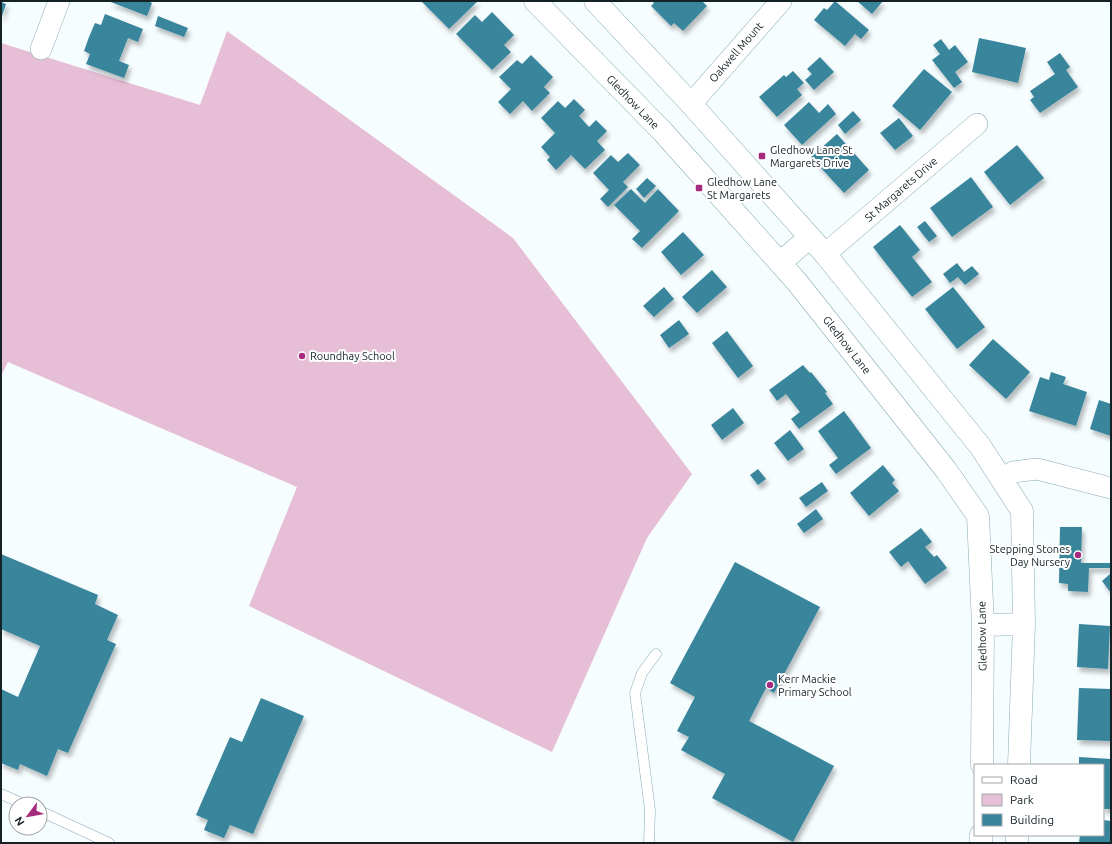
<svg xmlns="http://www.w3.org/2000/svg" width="1112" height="844" viewBox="0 0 1112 844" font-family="Ubuntu,sans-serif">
	<defs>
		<filter id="shadow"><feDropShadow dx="2.5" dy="4.5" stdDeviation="2" flood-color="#0004"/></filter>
	</defs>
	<rect width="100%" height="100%" fill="#f6fdff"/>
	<path fill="#e6bed5" d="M 227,31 L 513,238 L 692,474 L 647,538 L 552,752 L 249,606 L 297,487 L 8,362 L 1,376 L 1,43 L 200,105 Z"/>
	<path fill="#38859c" filter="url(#shadow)" d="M 108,1 L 148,1 L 152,3 L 147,16 Z
		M 421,1 L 478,1 L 449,29 Z
		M 652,1 L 702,1 L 707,6 L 683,31 L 674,23 L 671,26 L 651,6 L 654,3 Z
		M 835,1 L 869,30 L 861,39 L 855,34 L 845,46 L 814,20 L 824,8 L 827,10 Z
		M 857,1 L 883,1 L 872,14 Z
		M 1,2 L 6,4 L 1,19 Z
		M 492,12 L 514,35 L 504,45 L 511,52 L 492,70 L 456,34 L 475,15 L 482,22 Z
		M 105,14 L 143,29 L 138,42 L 128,38 L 119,61 L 129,65 L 124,78 L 86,64 L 90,54 L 84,51 L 89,37 L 95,23 L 101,25 Z
		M 158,16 L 188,28 L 184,37 L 155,26 Z
		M 979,38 L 1026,48 L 1018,83 L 972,72 Z
		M 941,39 L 949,50 L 955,45 L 968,62 L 955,72 L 962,82 L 954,88 L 932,60 L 940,54 L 933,45 Z
		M 1060,53 L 1070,67 L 1066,70 L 1078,87 L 1040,113 L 1030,100 L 1034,97 L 1030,91 L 1055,74 L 1047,62 Z
		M 531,55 L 553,77 L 544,87 L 550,93 L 532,111 L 523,101 L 510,114 L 498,102 L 511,89 L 499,77 L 517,60 L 522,64 Z
		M 820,57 L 834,72 L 814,90 L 805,80 L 812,74 L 807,69 Z
		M 924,69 L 952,92 L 920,130 L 892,106 Z
		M 793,71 L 804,83 L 797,89 L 802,95 L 777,117 L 759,97 L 784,75 L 786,77 Z
		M 574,99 L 585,110 L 579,116 L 589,127 L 596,120 L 607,131 L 597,141 L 605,150 L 585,169 L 571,155 L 556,170 L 547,160 L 550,157 L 541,147 L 555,133 L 541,118 L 558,101 L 565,108 Z
		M 809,102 L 819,113 L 828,104 L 836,114 L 802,145 L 784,125 Z
		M 853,111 L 861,120 L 845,134 L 838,125 Z
		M 899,118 L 913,136 L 895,150 L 880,133 Z
		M 837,134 L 869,170 L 844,193 L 811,157 Z
		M 1017,145 L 1044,178 L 1010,205 L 984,172 Z
		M 628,153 L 640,165 L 623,182 L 628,187 L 608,207 L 600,199 L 609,190 L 593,173 L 611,155 L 618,162 Z
		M 971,177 L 993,207 L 952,237 L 930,208 Z
		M 647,178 L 656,186 L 644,198 L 636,189 Z
		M 631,189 L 645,203 L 658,189 L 679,211 L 642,248 L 632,239 L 640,231 L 614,205 Z
		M 925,221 L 937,236 L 929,242 L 917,227 Z
		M 900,225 L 920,250 L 912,257 L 932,282 L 912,297 L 873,247 Z
		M 683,232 L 704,255 L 681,275 L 661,252 Z
		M 957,263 L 964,272 L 972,266 L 979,274 L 965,285 L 958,277 L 950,283 L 943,274 Z
		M 712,270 L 727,287 L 697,313 L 682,297 Z
		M 664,287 L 674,299 L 654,317 L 643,306 Z
		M 953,287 L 985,327 L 957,349 L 925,309 Z
		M 679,320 L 689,334 L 669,348 L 660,335 Z
		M 727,331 L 753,366 L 738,378 L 712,343 Z
		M 993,339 L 1030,372 L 1006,399 L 969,365 Z
		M 803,365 L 810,373 L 811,372 L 827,392 L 825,393 L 833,404 L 799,429 L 791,419 L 800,412 L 786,394 L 777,401 L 769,390 Z
		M 1051,372 L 1066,377 L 1063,384 L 1087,392 L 1076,426 L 1029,411 L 1040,377 L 1049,380 Z
		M 1099,400 L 1111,404 L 1111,436 L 1090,429 Z
		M 733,408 L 744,423 L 722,440 L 711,425 Z
		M 844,411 L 871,448 L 836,474 L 829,465 L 838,458 L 818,431 Z
		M 790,430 L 804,449 L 788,461 L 774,443 Z
		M 883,465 L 895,480 L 892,483 L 899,491 L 869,516 L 850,493 Z
		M 758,469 L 766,479 L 758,485 L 750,475 Z
		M 822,482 L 828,491 L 806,507 L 799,498 Z
		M 816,509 L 823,519 L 804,533 L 797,524 Z
		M 1060,527 L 1082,527 L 1081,563 L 1111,563 L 1111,568 L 1089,568 L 1088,592 L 1068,591 L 1068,584 L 1059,583 Z
		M 921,528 L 932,542 L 925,547 L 934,557 L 937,555 L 947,568 L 925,584 L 908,561 L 901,567 L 889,552 Z
		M 1,554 L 98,595 L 95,604 L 118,615 L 107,640 L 116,644 L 68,753 L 58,749 L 47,776 L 20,764 L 18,770 L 1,763 L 1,689 L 18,697 L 40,646 L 1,629 Z
		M 735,562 L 820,607 L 774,693 L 766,688 L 749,721 L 834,766 L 793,842 L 712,798 L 725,774 L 681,750 L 689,737 L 677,731 L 695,697 L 670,683 Z
		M 1111,573 L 1111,593 L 1102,581 Z
		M 1079,624 L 1110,626 L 1108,669 L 1077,667 Z
		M 1079,688 L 1111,689 L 1111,741 L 1077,740 Z
		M 261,698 L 304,716 L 253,834 L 230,825 L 224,838 L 204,830 L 208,820 L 196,815 L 230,737 L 242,742 Z
		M 1079,757 L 1111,759 L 1111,809 L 1103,809 L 1103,765 L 1079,765 Z
		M 1103,820 L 1111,821 L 1111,843 L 1079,843 L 1080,835 L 1103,835 Z"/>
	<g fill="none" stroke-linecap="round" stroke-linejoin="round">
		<g stroke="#88aab5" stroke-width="11">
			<path id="service" d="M 1,794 L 24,804
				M 40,811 L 109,843
				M 649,843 L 650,810 L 635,693 L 642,673 L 656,654"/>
		</g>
		<g stroke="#88aab5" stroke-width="22">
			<path id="minor" d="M 41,49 L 59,1
				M 691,104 L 781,1
				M 825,254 L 977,124
				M 1002,479 L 1013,472 L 1037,469 L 1111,488"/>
		</g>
		<g stroke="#88aab5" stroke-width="23">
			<path id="tertiary" d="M 535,1 L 663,132 L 797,282 L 946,470 L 978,516 L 983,625 L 982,765
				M 595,1 L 691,104 L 825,254 L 980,446 L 1022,511 L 1024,624 L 1019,765
				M 780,263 L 810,237
				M 983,625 L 1024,624
				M 1017,835 L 1017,843
				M 981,843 L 981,835"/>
		</g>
		<use href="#service" stroke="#fff" stroke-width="10"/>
		<use href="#minor" stroke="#fff" stroke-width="21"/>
		<use href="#tertiary" stroke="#fff" stroke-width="22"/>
	</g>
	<g fill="#a52b7f" stroke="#fff" stroke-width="1.5">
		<rect x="758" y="152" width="8" height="8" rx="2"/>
		<rect x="695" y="184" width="8" height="8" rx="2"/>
		<circle cx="302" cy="356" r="4"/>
		<circle cx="1078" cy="555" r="4"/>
		<circle cx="770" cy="685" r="4"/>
	</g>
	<g text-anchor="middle" stroke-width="4" stroke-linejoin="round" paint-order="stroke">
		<g font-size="11" fill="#142125" stroke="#fff">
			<text transform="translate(736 52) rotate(-49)" y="4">Oakwell Mount</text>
			<text transform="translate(633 102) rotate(46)" y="4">Gledhow Lane</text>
			<text transform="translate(901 189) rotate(-41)" y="4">St Margarets Drive</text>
			<text transform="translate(847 345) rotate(52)" y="4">Gledhow Lane</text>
			<text transform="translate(982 636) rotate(-91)" y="4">Gledhow Lane</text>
		</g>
		<g font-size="11" fill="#142125" stroke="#fff" text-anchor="start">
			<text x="770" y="154">Gledhow Lane St<tspan x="770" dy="13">Margarets Drive</tspan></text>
			<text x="707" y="186">Gledhow Lane<tspan x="707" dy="13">St Margarets</tspan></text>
			<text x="310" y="360">Roundhay School</text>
			<text x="1070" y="553" text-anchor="end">Stepping Stones<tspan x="1070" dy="13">Day Nursery</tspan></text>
			<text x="778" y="683">Kerr Mackie<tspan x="778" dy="13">Primary School</tspan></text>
		</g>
	</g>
	<rect width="1112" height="844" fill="none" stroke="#142125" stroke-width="4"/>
	<rect x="974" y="764" width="130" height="72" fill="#ffffff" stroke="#a1a6a8"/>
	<rect x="982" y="777" width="20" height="6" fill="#ffffff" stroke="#a1a6a8"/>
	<text x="1010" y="784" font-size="12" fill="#142125">Road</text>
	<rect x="982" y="794" width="20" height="12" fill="#e6bed5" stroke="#a1a6a8"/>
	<text x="1010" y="804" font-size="12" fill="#142125">Park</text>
	<rect x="982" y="814" width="20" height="12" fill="#38859c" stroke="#a1a6a8"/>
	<text x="1010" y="824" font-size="12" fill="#142125">Building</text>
	<g transform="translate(28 816) rotate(238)"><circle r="19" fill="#ffffff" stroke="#a1a6a8"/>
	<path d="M0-3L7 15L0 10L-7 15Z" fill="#a52b7f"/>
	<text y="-6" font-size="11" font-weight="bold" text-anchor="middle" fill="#142125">N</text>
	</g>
</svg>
